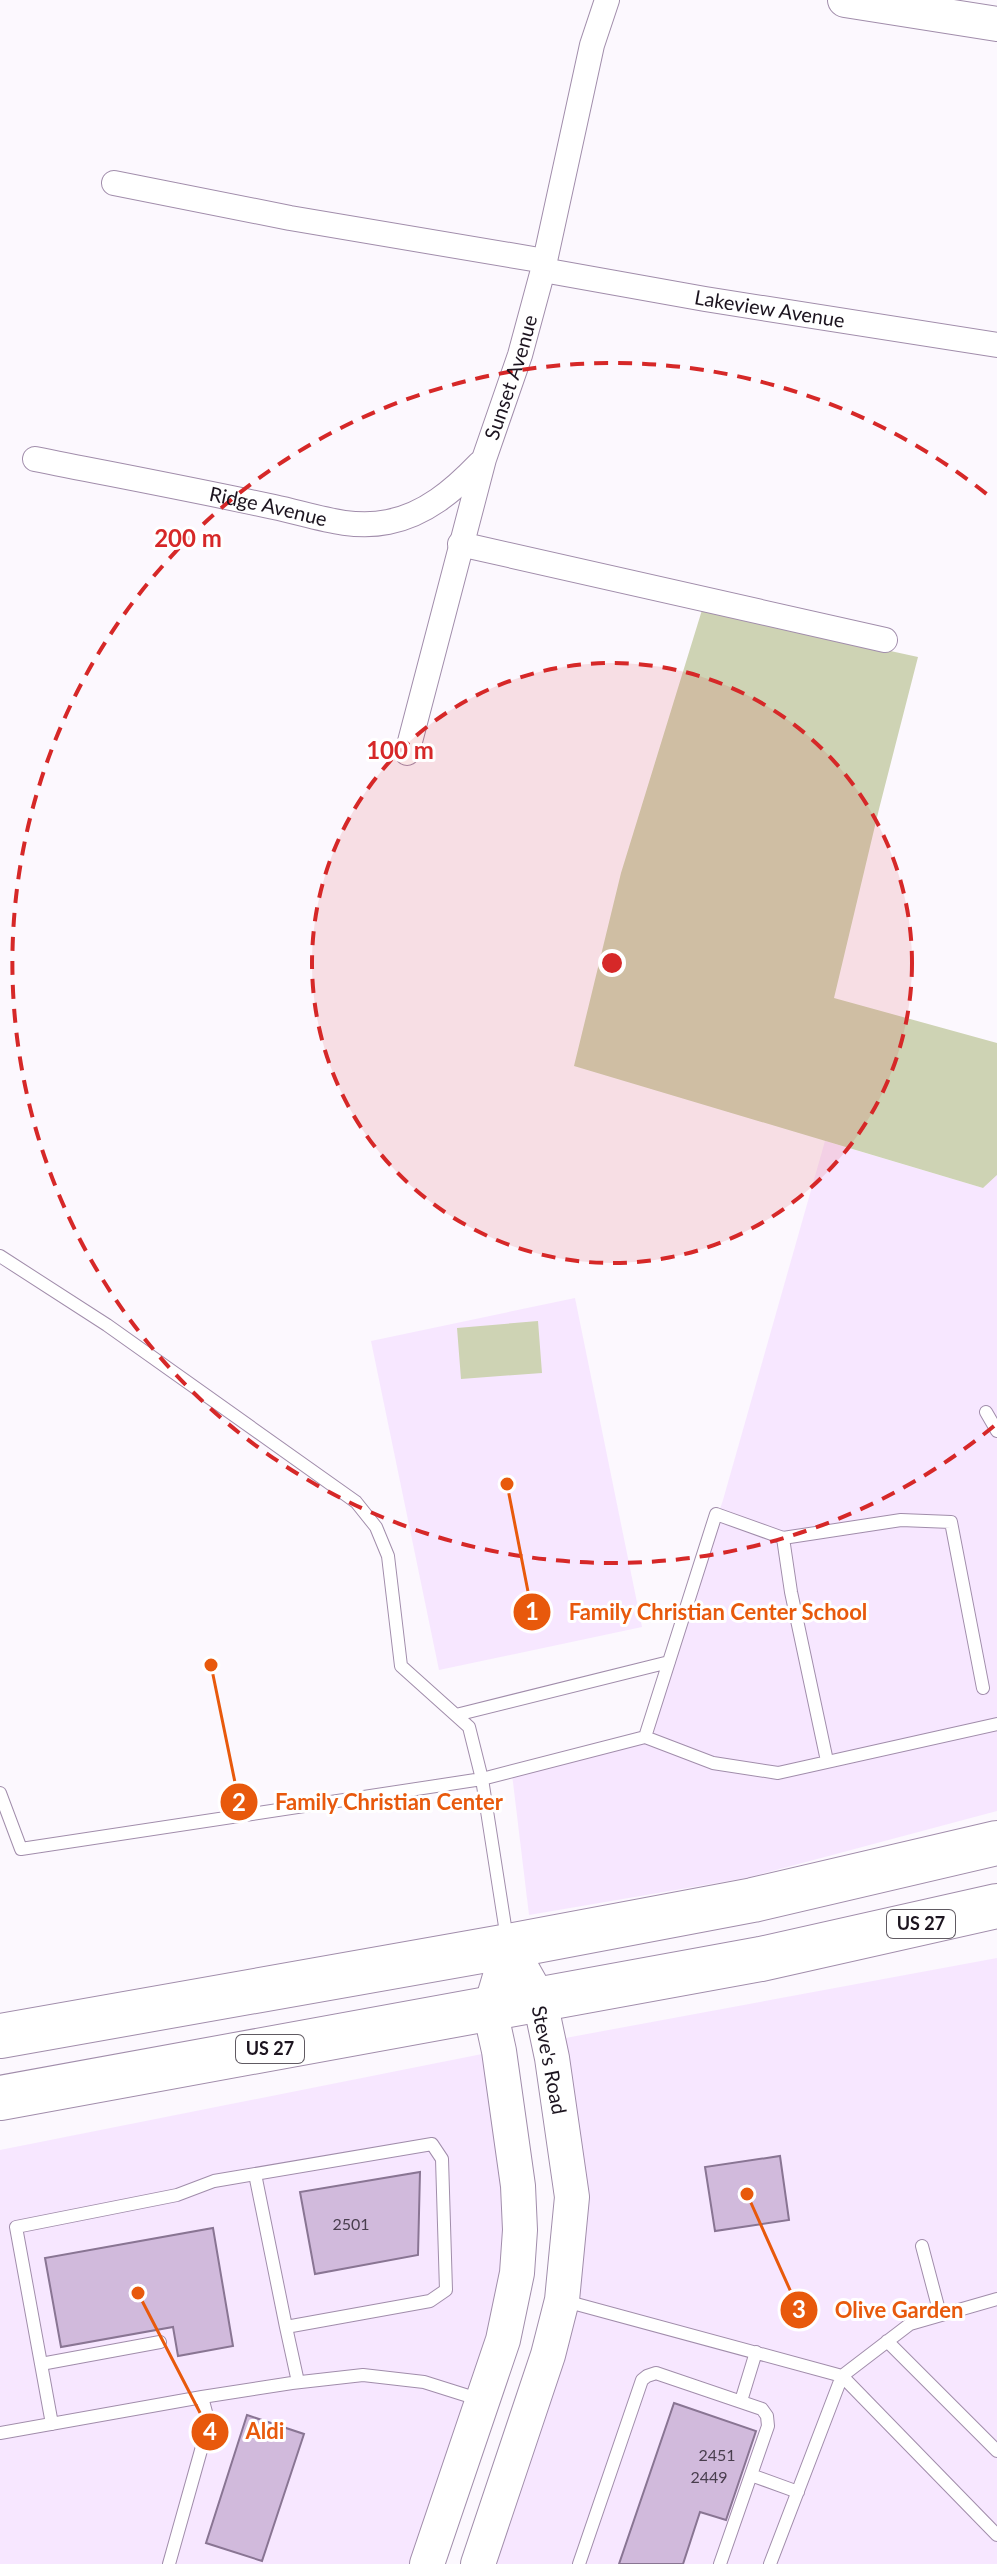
<svg xmlns="http://www.w3.org/2000/svg" width="997" height="2564" viewBox="0 0 997 2564" font-family="Lato,sans-serif">
	<rect width="100%" height="100%" fill="#fcf8fe"/>
	<path fill="#f7e7ff" d="M 825,1141 L 983,1188 L 997,1175 L 997,1811 L 746,1878 L 529,1915 L 511,1766 L 643,1739 L 723,1500 Z
		M 575,1298 L 642,1627 L 439,1670 L 371,1341 Z
		M 997,1958 L 997,2564 L 490,2564 L 559,2359 L 560,2039 Z
		M 487,2053 L 506,2186 L 502,2292 L 415,2564 L 0,2564 L 0,2150 Z"/>
	<path fill="#ced3b4" d="M 702,610 L 918,657 L 879,809 L 834,998 L 997,1043 L 997,1175 L 983,1188 L 574,1066 L 621,873 Z
		M 538,1321 L 542,1373 L 461,1379 L 457,1328 Z"/>
	<path fill="#d1badc" stroke="#897593" stroke-width="2" d="M 780,2156 L 789,2220 L 715,2231 L 705,2167 Z
		M 420,2172 L 418,2255 L 315,2274 L 300,2192 Z
		M 213,2228 L 233,2346 L 178,2356 L 173,2327 L 61,2347 L 45,2258 Z
		M 674,2403 L 756,2431 L 726,2520 L 700,2512 L 683,2564 L 619,2564 Z
		M 247,2415 L 304,2434 L 262,2561 L 206,2543 Z"/>
	<g fill="none" stroke-linecap="round" stroke-linejoin="round">
		<g stroke="#a18dab" stroke-width="14">
			<path id="lane" d="M 0,1256 L 107,1325 L 356,1502 L 376,1527 L 388,1556 L 401,1666 L 469,1727 L 482,1779 L 507,1939
				M 986,1412 L 997,1431
				M 783,1538 L 791,1592 L 827,1761
				M 456,1715 L 669,1662
				M 645,1737 L 716,1514 L 783,1538 L 901,1520 L 951,1522 L 983,1688
				M 0,1793 L 21,1849 L 482,1779 L 645,1737 L 713,1763 L 778,1773 L 997,1724
				M 922,2246 L 940,2314
				M 565,2301 L 842,2376 L 997,2535
				M 286,2327 L 298,2382
				M 887,2341 L 997,2451
				M 41,2364 L 160,2342
				M 741,2401 L 756,2352
				M 52,2424 L 16,2227 L 177,2195 L 214,2181 L 432,2144 L 442,2159 L 446,2290 L 430,2301 L 286,2327 L 255,2174
				M 0,2433 L 202,2397 L 292,2383 L 363,2375 L 424,2382 L 481,2400
				M 751,2475 L 798,2492
				M 169,2564 L 205,2436 L 207,2416 L 202,2397
				M 579,2564 L 642,2380 L 647,2376 L 656,2373 L 762,2409 L 767,2416 L 768,2426 L 720,2564
				M 770,2564 L 842,2376 L 910,2324 L 997,2299"/>
		</g>
		<g stroke="#a18dab" stroke-width="26">
			<g id="street">
				<path d="M 114,183 L 290,218 L 545,261"/>
				<path id="s1" d="M 543,270 L 705,299 L 997,345"/>
				<path id="s2" d="M 35,459 C 115,475 195,490 274,507 C 312,515 349,530 388,522 C 425,515 454,490 479,464"/>
				<path d="M 460,544 L 885,640"/>
				<path id="s3" d="M 407,753 L 484,459 L 520,355 L 543,270 L 592,45 L 607,0"/>
			</g>
		</g>
		<g stroke="#a18dab" stroke-width="36">
			<path id="secondary" d="M 845,0 L 997,24
				M 427,2564 L 503,2340 L 517,2273 L 520,2230 L 518,2186 L 499,2051 L 490,2010 L 509,1946
				M 478,2564 L 548,2355 L 562,2300 L 572,2197 L 552,2058 L 540,2001 L 509,1946"/>
		</g>
		<g stroke="#a18dab" stroke-width="46">
			<path id="highway" d="M 0,2036 L 509,1946 L 753,1900 L 997,1843
				M 0,2098 L 761,1959 L 997,1906"/>
		</g>
		<use href="#lane" stroke="#fff" stroke-width="12"/>
		<use href="#street" stroke="#fff" stroke-width="24"/>
		<use href="#secondary" stroke="#fff" stroke-width="34"/>
		<use href="#highway" stroke="#fff" stroke-width="44"/>
	</g>
	<circle cx="612" cy="963" r="300" fill="#d62828" fill-opacity=".12"/>
	<g fill="none" stroke="#d62828" stroke-width="4" stroke-dasharray="14 10">
		<circle cx="612" cy="963" r="300"/>
		<path d="M994 1426A600 600 0 1 1 994 500"/>
	</g>
	<g text-anchor="middle" stroke-width="6" stroke-linejoin="round" paint-order="stroke">
		<g font-size="16" fill="#493e4e">
			<text x="351" y="2230">2501</text>
			<text x="717" y="2461">2451</text>
			<text x="709" y="2483">2449</text>
		</g>
		<g fill="#fff" stroke="#605a62" stroke-width="2">
			<rect x="887" y="1910" width="68" height="28" rx="6"/>
			<rect x="236" y="2035" width="68" height="28" rx="6"/>
		</g>
		<g font-size="18" font-weight="bold" fill="#1c141f">
			<text x="921" y="1930">US 27</text>
			<text x="270" y="2055">US 27</text>
		</g>
		<g font-size="20" fill="#1c141f" stroke="#fff">
			<text dy="7" stroke="none"><textPath href="#s1" startOffset="230">Lakeview Avenue</textPath></text>
			<text dy="7" stroke="none"><textPath href="#s3" startOffset="390">Sunset Avenue</textPath></text>
			<text dy="7" stroke="none"><textPath href="#s2" startOffset="238">Ridge Avenue</textPath></text>
			<text transform="translate(549 2060) rotate(79)" y="7">Steve's Road</text>
		</g>
	</g>
	<circle cx="612" cy="963" r="12" fill="#d62828" stroke="#fff" stroke-width="4"/>
	<g font-size="24" text-anchor="middle" font-weight="bold" fill="#d62828" stroke="#fff" stroke-width="6" stroke-linejoin="round" paint-order="stroke">
		<text x="188" y="547">200 m</text>
		<text x="400" y="759">100 m</text>
	</g>
	<path fill="none" stroke="#e8590c" stroke-width="3" d="M507 1484L532 1612M211 1665L239 1802M747 2194L799 2310M138 2293L210 2432"/>
	<g fill="#e8590c" stroke="#fff" stroke-width="3">
		<circle cx="507" cy="1484" r="8"/>
		<circle cx="211" cy="1665" r="8"/>
		<circle cx="747" cy="2194" r="8"/>
		<circle cx="138" cy="2293" r="8"/>
		<circle cx="532" cy="1612" r="20"/>
		<circle cx="239" cy="1802" r="20"/>
		<circle cx="799" cy="2310" r="20"/>
		<circle cx="210" cy="2432" r="20"/>
	</g>
	<g font-size="24" text-anchor="middle" font-weight="bold" fill="#fff">
		<text x="532" y="1620">1</text>
		<text x="239" y="1811">2</text>
		<text x="799" y="2318">3</text>
		<text x="210" y="2440">4</text>
	</g>
	<g font-size="22" text-anchor="middle" font-weight="bold" fill="#e8590c" stroke="#fff" stroke-width="6" stroke-linejoin="round" paint-order="stroke">
		<text x="718" y="1620">Family Christian Center School</text>
		<text x="389" y="1810">Family Christian Center</text>
		<text x="899" y="2318">Olive Garden</text>
		<text x="265" y="2439">Aldi</text>
	</g>
</svg>
